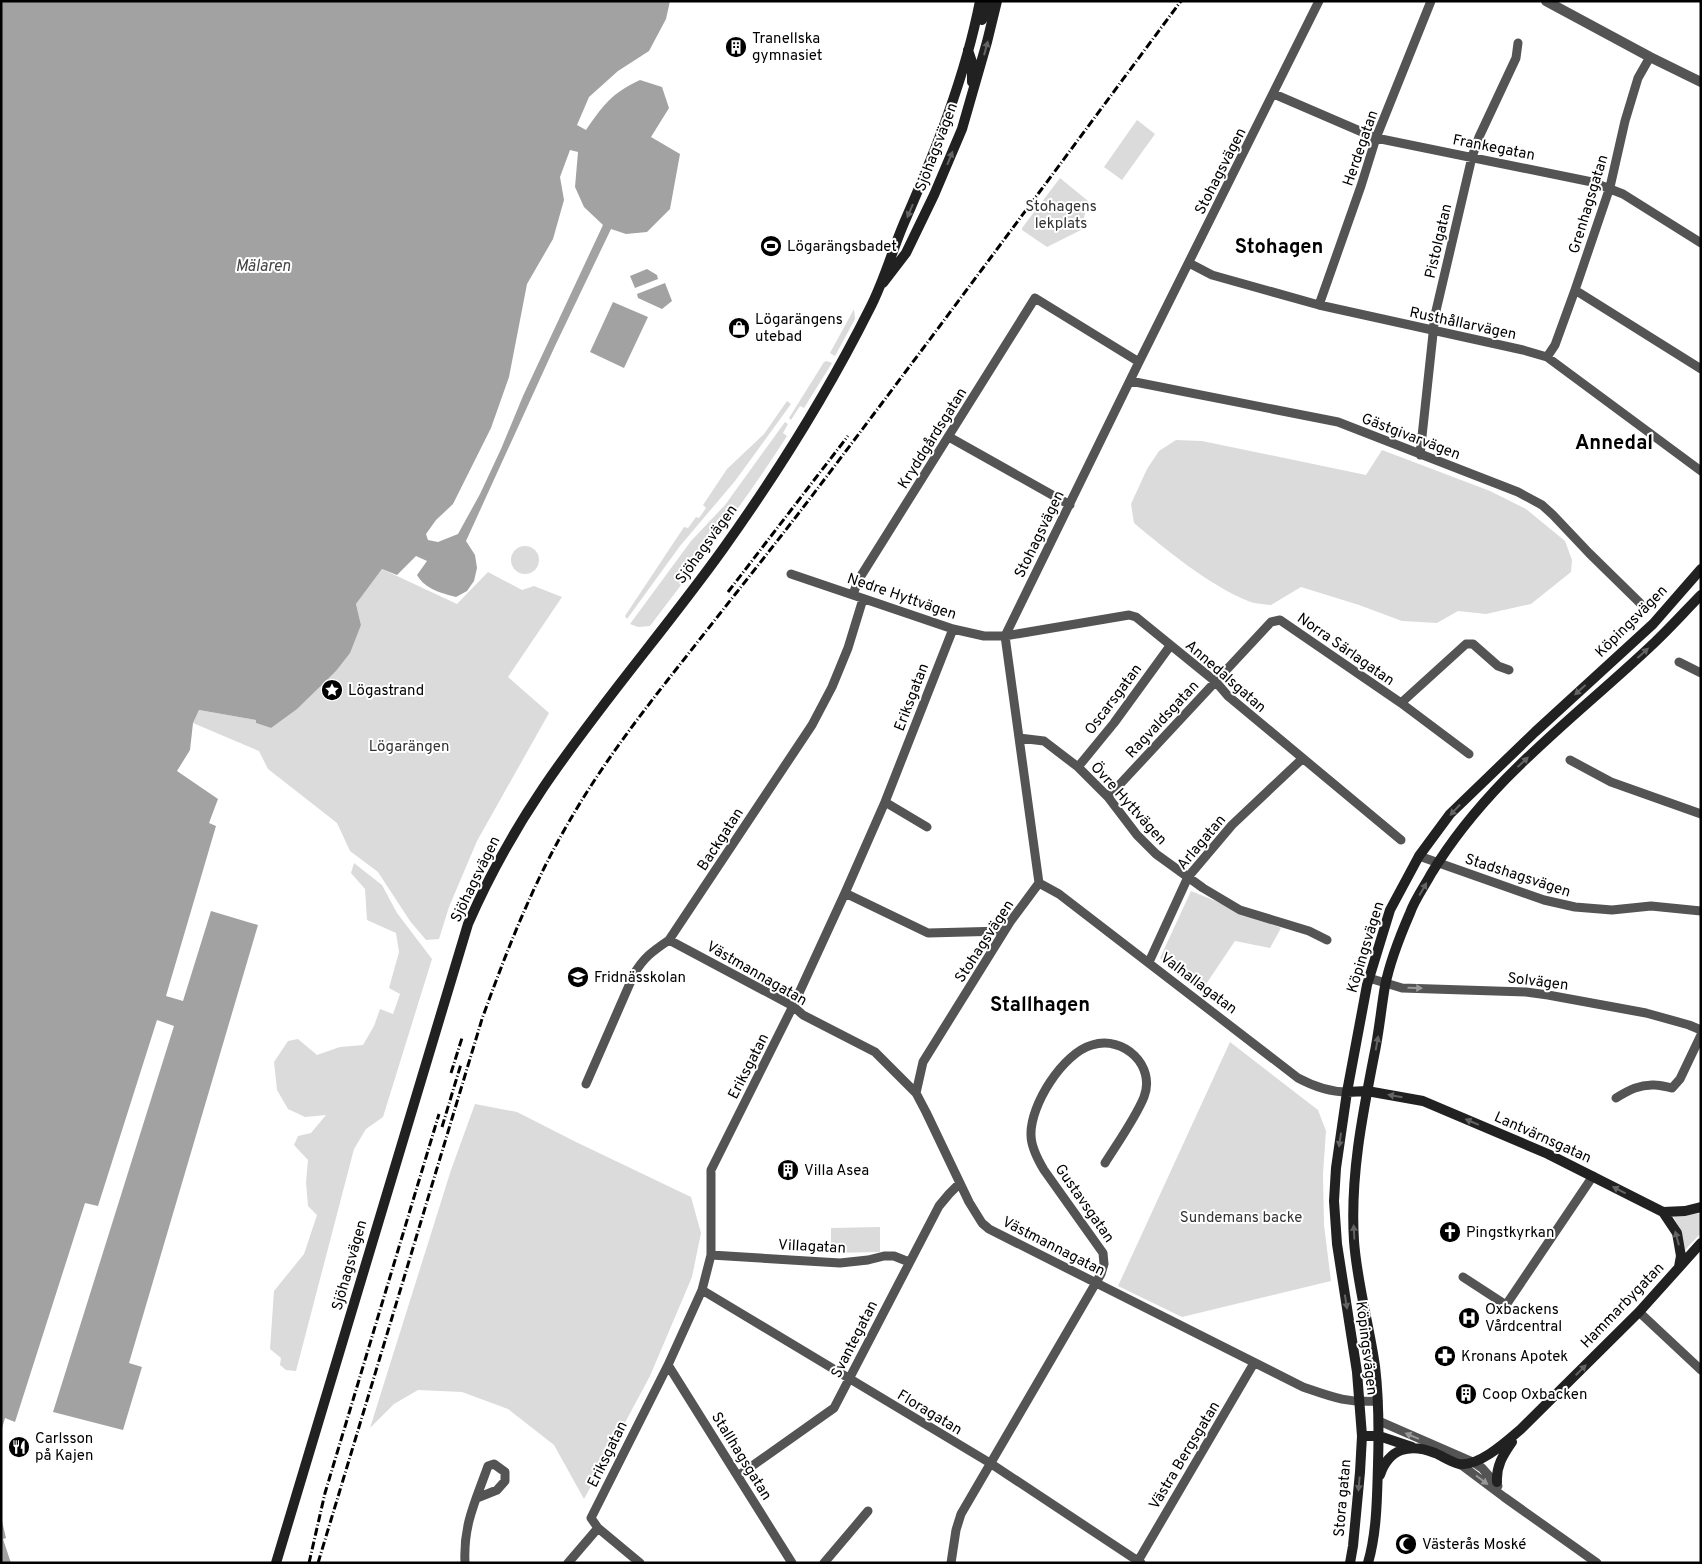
<svg xmlns="http://www.w3.org/2000/svg" width="1702" height="1564" viewBox="0 0 1702 1564" font-family="Overpass,sans-serif">
	<rect width="100%" height="100%" fill="#fff"/>
	<path fill="#dbdbdb" d="M 1137,120 L 1155,134 L 1122,180 L 1104,167 Z
		M 1060,178 L 1088,201 L 1081,230 L 1047,247 L 1022,230 L 1022,228 Z
		M 854,309 L 855,319 L 835,356 L 830,353 Z
		M 827,361 L 832,363 L 804,408 L 800,406 L 791,420 L 789,418 L 824,362 Z
		M 787,401 L 791,404 L 735,481 L 680,546 L 627,619 L 625,616 L 684,527 L 688,528 L 696,517 L 699,518 L 706,508 L 703,505 L 727,469 L 764,434 Z
		M 785,422 L 788,424 L 783,433 L 787,436 C 745,502 697,564 650,626 L 638,627 L 630,624 L 691,541 L 725,505 Z
		M 1176,440 L 1202,441 L 1366,475 L 1382,450 L 1490,491 L 1526,509 L 1565,541 L 1572,560 L 1571,572 L 1531,604 L 1486,614 L 1458,611 L 1437,623 L 1402,621 L 1359,605 L 1301,587 L 1271,605 C 1263,604 1255,604 1248,601 C 1209,585 1166,550 1134,523 L 1131,504 L 1147,469 L 1159,451 Z
		M511 560a14 14 0 1 1 28 0a14 14 0 1 1-28 0Z
		M 382,569 L 457,604 L 488,572 L 522,590 L 534,586 L 562,597 L 508,677 L 549,713 L 477,841 L 449,907 L 439,939 L 426,940 L 410,921 L 378,872 L 350,851 L 337,823 L 268,769 L 259,751 L 193,723 L 199,710 L 256,720 L 256,723 L 271,728 L 336,671 L 356,637 L 361,625 L 356,604 Z
		M 354,863 L 382,885 L 397,913 L 432,959 L 383,1117 L 366,1129 L 354,1149 L 296,1371 L 286,1370 L 280,1365 L 281,1358 L 270,1349 L 274,1291 L 304,1254 L 317,1215 L 308,1206 L 306,1182 L 308,1160 L 294,1145 L 298,1136 L 311,1133 L 326,1115 L 305,1117 L 288,1109 L 277,1090 L 274,1062 L 288,1041 L 298,1039 L 317,1055 L 340,1047 L 363,1045 L 374,1026 L 380,1009 L 393,1014 L 400,994 L 389,988 L 399,952 L 396,933 L 367,920 L 365,889 L 351,873 Z
		M 1191,891 L 1281,928 L 1270,948 L 1235,941 L 1200,993 L 1160,958 Z
		M 1230,1042 L 1318,1110 L 1326,1131 L 1323,1174 L 1324,1225 L 1331,1281 L 1182,1317 L 1118,1286 Z
		M 475,1104 L 517,1112 L 576,1142 L 691,1197 L 701,1233 L 692,1277 L 650,1376 L 584,1499 L 554,1445 L 508,1409 L 462,1392 L 418,1390 L 394,1404 L 370,1428 L 451,1170 Z
		M 1701,1213 L 1701,1233 L 1685,1250 L 1681,1231 L 1672,1214 L 1682,1216 Z
		M 880,1227 L 880,1252 L 831,1253 L 831,1228 Z"/>
	<path fill="#a2a2a2" fill-rule="evenodd" d="M 1,1 L 670,1 L 666,19 L 649,51 L 618,71 L 589,97 L 577,125 L 586,130 C 604,104 611,94 640,80 L 662,87 L 669,108 L 651,137 L 680,154 L 670,209 L 647,232 L 626,234 L 611,229 L 555,346 L 466,541 L 475,555 L 477,568 L 474,581 L 467,591 L 456,597 C 441,593 425,589 417,575 L 427,561 L 416,556 L 397,575 L 382,569 L 356,604 L 361,625 L 350,653 L 336,671 L 297,709 L 271,728 L 256,723 L 256,720 L 199,710 L 193,723 L 190,750 L 177,771 L 218,799 L 209,823 L 216,826 L 166,996 L 183,1001 L 211,911 L 258,925 L 129,1363 L 142,1367 L 123,1430 L 53,1412 L 174,1026 L 157,1020 L 98,1206 L 85,1203 L 15,1422 L 5,1418 L 1,1432 ZM 570,150 L 578,152 L 575,187 L 584,207 L 603,225 L 523,396 L 501,449 L 480,494 L 458,534 L 438,542 L 428,540 L 426,534 L 436,520 L 453,504 L 491,428 L 509,377 L 527,284 L 553,239 L 564,200 L 560,177 Z
		M 647,269 L 657,275 L 658,279 L 635,288 L 630,276 Z
		M 665,283 L 672,301 L 662,309 L 638,298 L 637,294 Z
		M 613,302 L 648,317 L 624,368 L 590,352 Z
		M 1,1478 L 2,1521 L 6,1538 L 3,1539 L 11,1563 L 1,1563 Z"/>
	<g fill="none" stroke-linecap="round" stroke-linejoin="round">
		<path stroke="#545454" stroke-width="9" d="M 1274,94 L 1376,138 L 1592,182 L 1623,194 L 1701,243
			M 1189,263 L 1212,275 L 1319,305 L 1523,350 L 1547,357 L 1701,471
			M 1575,290 L 1701,369
			M 1319,305 L 1361,186 L 1376,138 L 1431,1
			M 1547,357 L 1555,345 L 1575,290 L 1610,187 L 1625,121 L 1638,78 L 1650,57
			M 1130,381 L 1338,422 L 1518,492 L 1542,505 L 1553,515 L 1589,553 L 1640,603
			M 949,437 L 1070,505
			M 1420,455 L 1435,315 L 1472,157 L 1479,137 L 1516,58 L 1518,43
			M 791,574 L 953,629 L 984,636 L 1005,636 L 1129,615 L 1136,617 L 1216,682 L 1228,696 L 1401,840
			M 853,594 L 859,579 L 1035,298 L 1139,362
			M 1679,662 L 1701,673
			M 1401,703 L 1466,644 L 1473,644 L 1498,666 L 1509,670
			M 1019,738 L 1044,741 L 1078,767 L 1108,797 L 1137,835 L 1156,854 L 1203,888 L 1240,910 L 1309,931 L 1327,940
			M 1570,760 L 1611,782 L 1701,814
			M 1078,767 L 1114,723 L 1170,646
			M 1108,797 L 1271,622 L 1280,620 L 1401,703 L 1469,754
			M 885,802 L 927,827
			M 1419,856 L 1544,900 L 1575,907 L 1612,910 L 1651,906 L 1701,911
			M 1039,883 L 1059,894 L 1298,1078 C 1313,1086 1330,1092 1347,1092
			M 845,893 L 928,933 L 1004,931
			M 669,940 L 793,1006 L 803,1015 L 875,1052 L 916,1093 L 926,1112 L 969,1202 L 982,1223 L 989,1229 L 1303,1387 C 1332,1397 1346,1403 1378,1401
			M 1149,962 L 1188,877 L 1232,825 L 1302,759
			M 1369,978 L 1402,988 L 1526,992 L 1548,995 L 1646,1013 L 1689,1025 L 1701,1030
			M 586,1084 L 634,974 C 644,957 653,951 669,940 L 812,725 L 832,687 L 848,648 L 863,599
			M 916,1093 L 923,1062 L 1010,922 L 1039,883 L 1005,636 L 1139,362 L 1319,1
			M 1616,1098 C 1629,1090 1640,1084 1655,1085 C 1661,1085 1666,1087 1672,1088 L 1680,1079 L 1701,1035
			M 711,1255 L 840,1263 L 868,1260 L 884,1256 L 894,1256 L 909,1262
			M 1463,1277 L 1506,1305 L 1593,1176
			M 702,1290 L 990,1463 L 1141,1563
			M 1639,1312 L 1701,1370
			M 668,1365 L 792,1563
			M 1379,1421 L 1473,1462 L 1482,1468 L 1498,1486
			M 1460,1464 L 1504,1497 L 1597,1563
			M 738,1476 L 834,1408 L 939,1206 L 949,1194 L 960,1183
			M 1138,1561 L 1254,1363
			M 465,1563 C 463,1524 476,1500 488,1466 L 494,1464 L 505,1472 L 505,1481 L 497,1490 L 477,1498
			M 568,1563 L 598,1528
			M 640,1563 L 598,1528 L 591,1518 L 668,1365 L 702,1290 L 711,1255 L 711,1170 L 793,1006 L 845,893 L 885,802 L 953,629
			M 824,1563 L 868,1511
			M 951,1563 L 956,1530 L 961,1514 L 1101,1274 L 1104,1264 L 1103,1253 L 1044,1170 C 1038,1160 1031,1147 1031,1135 C 1030,1105 1063,1053 1092,1045 C 1124,1035 1156,1066 1144,1097 C 1136,1117 1117,1144 1105,1163"/>
		<path stroke="#545454" stroke-width="10" d="M 1546,1 L 1650,57 L 1701,82"/>
		<path stroke="#212121" stroke-width="10" d="M 982,20 L 987,1
			M 968,50 L 972,62 L 972,82
			M 883,283 L 906,253 L 934,195 L 962,129 L 987,42 L 997,1
			M 1347,1092 L 1367,1091 L 1423,1101 L 1548,1154 L 1663,1212 L 1677,1233 L 1681,1256 L 1679,1267
			M 1663,1212 L 1685,1211 L 1701,1207
			M 1362,1436 L 1379,1436 L 1412,1447
			M 1380,1475 C 1389,1448 1410,1443 1435,1453 C 1442,1456 1451,1462 1459,1464 C 1479,1467 1507,1441 1521,1429 L 1639,1312 L 1701,1243
			M 1497,1482 C 1496,1466 1503,1455 1512,1442
			M 276,1563 L 468,924 C 489,876 514,831 543,788 C 599,705 665,630 723,549 C 778,472 828,392 870,308 C 884,281 892,251 904,223 C 935,152 965,78 980,1
			M 1350,1563 L 1353,1546 L 1360,1472 L 1362,1436 L 1357,1372 L 1337,1244 L 1334,1201 L 1336,1168 L 1347,1092 L 1367,985 L 1390,910 L 1419,856 L 1450,814 L 1535,732 L 1653,624 L 1701,569
			M 1368,1563 C 1377,1532 1377,1497 1378,1465 C 1379,1432 1379,1399 1375,1366 C 1369,1324 1357,1283 1354,1241 C 1350,1178 1362,1117 1374,1056 C 1379,1033 1381,1009 1385,986 C 1390,961 1400,936 1410,913 C 1415,899 1424,887 1431,874 C 1489,778 1575,718 1655,642 C 1671,627 1686,610 1701,595"/>
		<path stroke="#000" stroke-width="3" stroke-dasharray="8 2.5 1 2.5" stroke-linecap="butt" d="M 728,592 L 848,436
			M 451,1073 L 462,1038
			M 442,1127 L 461,1064
			M 309,1563 L 325,1493 L 439,1114
			M 318,1563 L 482,1019 C 507,950 533,883 570,820 C 604,761 647,706 689,653 C 735,594 782,536 827,476 C 946,319 1063,160 1181,1"/>
	</g>
	<defs><path id="oneway-solid" d="M-6-.8H1V-3.2L6.5 0L1 3.2V.8H-6Z" transform="scale(1.25)"/></defs>
	<g fill="#646464">
		<use href="#oneway-solid" transform="translate(986 48) rotate(-75)"/>
		<use href="#oneway-solid" transform="translate(950 158) rotate(-68)"/>
		<use href="#oneway-solid" transform="translate(910 211) rotate(113)"/>
		<use href="#oneway-solid" transform="translate(1643 653) rotate(-42)"/>
		<use href="#oneway-solid" transform="translate(1580 690) rotate(138)"/>
		<use href="#oneway-solid" transform="translate(1523 762) rotate(-43)"/>
		<use href="#oneway-solid" transform="translate(1455 810) rotate(133)"/>
		<use href="#oneway-solid" transform="translate(1423 889) rotate(-60)"/>
		<use href="#oneway-solid" transform="translate(1377 1043) rotate(-80)"/>
		<use href="#oneway-solid" transform="translate(1395 1096) rotate(-170)"/>
		<use href="#oneway-solid" transform="translate(1472 1122) rotate(-157)"/>
		<use href="#oneway-solid" transform="translate(1340 1140) rotate(98)"/>
		<use href="#oneway-solid" transform="translate(1619 1190) rotate(-153)"/>
		<use href="#oneway-solid" transform="translate(1354 1232) rotate(-93)"/>
		<use href="#oneway-solid" transform="translate(1677 1238) rotate(-105)"/>
		<use href="#oneway-solid" transform="translate(1346 1302) rotate(81)"/>
		<use href="#oneway-solid" transform="translate(1581 1370) rotate(-45)"/>
		<use href="#oneway-solid" transform="translate(1359 1484) rotate(95)"/>
	</g>
	<g fill="#989898">
		<use href="#oneway-solid" transform="translate(1415 988) rotate(2)"/>
		<use href="#oneway-solid" transform="translate(1412 1436) rotate(-157)"/>
		<use href="#oneway-solid" transform="translate(1482 1480) rotate(37)"/>
	</g>
	<defs>
		<g id="building-disc" transform="scale(1.125)"><circle r="9.5" fill="#000" stroke="#fff"/><path d="M-4-6H4V6H1V3H-1V6H-4ZM-2.5-4.3h1.7v1.8h-1.7ZM.8-4.3h1.7v1.8H.8ZM-2.5-1h1.7V.8h-1.7ZM.8-1h1.7V.8H.8Z" fill="#fff"/></g>
		<g id="stadium-disc" transform="scale(1.125)"><circle r="9.5" fill="#000" stroke="#fff"/><path d="M0-5a6.5 5 0 1 0 0 10a6.5 5 0 1 0 0-10ZM-3.5-1.8h7v3.6h-7Z" fill="#fff"/></g>
		<g id="shop-disc" transform="scale(1.125)"><circle r="9.5" fill="#000" stroke="#fff"/><path d="M-5-2.5h2.3a2.7 3.5 0 0 1 5.4 0H5L5.5 6h-11ZM-1.5-2.5h3a1.5 2.3 0 0 0-3 0Z" fill="#fff"/></g>
		<g id="sight-disc" transform="scale(1.125)"><circle r="9.5" fill="#000" stroke="#fff"/><path d="M0-6L1.8-2.2L6-1.7L2.9 1.2L3.7 5.4L0 3.3L-3.7 5.4L-2.9 1.2L-6-1.7L-1.8-2.2Z" fill="#fff"/></g>
		<g id="school-disc" transform="scale(1.125)"><circle r="9.5" fill="#000" stroke="#fff"/><path d="M0-5L7-2L0 1L-7-2ZM-4 1L0 2.5L4 1V4Q0 6-4 4Z" fill="#fff"/></g>
		<g id="church-disc" transform="scale(1.125)"><circle r="9.5" fill="#000" stroke="#fff"/><path d="M-1.2-6h2.4v3.5h3.3v2.4h-3.3V6h-2.4V-.1h-3.3v-2.4h3.3Z" fill="#fff"/></g>
		<g id="hospital-disc" transform="scale(1.125)"><circle r="9.5" fill="#000" stroke="#fff"/><path d="M-5-5h3v3.5h4V-5h3V5h-3V1.5h-4V5h-3Z" fill="#fff"/></g>
		<g id="pharmacy-disc" transform="scale(1.125)"><circle r="9.5" fill="#000" stroke="#fff"/><path d="M-2-6h4v4h4v4h-4v4h-4v-4h-4v-4h4Z" fill="#fff"/></g>
		<g id="restaurant-disc" transform="scale(1.125)"><circle r="9.5" fill="#000" stroke="#fff"/><path d="M-5-6h1v4h1v-4h1v4h1v-4h1v5L-1.5 .5V6h-2V.5L-5-1ZM5-6V6H3V1.5H1.5Q1.5-4 5-6Z" fill="#fff"/></g>
		<g id="mosque-disc" transform="scale(1.125)"><circle r="9.5" fill="#000" stroke="#fff"/><path d="M3.5-4.9A6 6 0 1 0 3.5 4.9A5 5 0 1 1 3.5-4.9Z" fill="#fff"/></g>
	</defs>
	<g fill-rule="evenodd">
		<use href="#building-disc" x="736" y="47"/>
		<use href="#stadium-disc" x="771" y="246"/>
		<use href="#shop-disc" x="739" y="328"/>
		<use href="#sight-disc" x="332" y="690"/>
		<use href="#school-disc" x="578" y="977"/>
		<use href="#building-disc" x="788" y="1170"/>
		<use href="#church-disc" x="1450" y="1232"/>
		<use href="#hospital-disc" x="1469" y="1318"/>
		<use href="#pharmacy-disc" x="1445" y="1356"/>
		<use href="#building-disc" x="1466" y="1394"/>
		<use href="#restaurant-disc" x="19" y="1447"/>
		<use href="#mosque-disc" x="1406" y="1544"/>
	</g>
	<g text-anchor="middle" stroke-width="4" stroke-linejoin="round" paint-order="stroke">
		<g font-size="15" fill="#000" stroke="#fff" text-anchor="start">
			<text x="752" y="43">Tranellska<tspan x="752" dy="17">gymnasiet</tspan></text>
			<text x="787" y="251">Lögarängsbadet</text>
			<text x="755" y="324">Lögarängens<tspan x="755" dy="17">utebad</tspan></text>
			<text x="348" y="695">Lögastrand</text>
			<text x="594" y="982">Fridnässkolan</text>
			<text x="804" y="1175">Villa Asea</text>
			<text x="1466" y="1237">Pingstkyrkan</text>
			<text x="1485" y="1314">Oxbackens<tspan x="1485" dy="17">Vårdcentral</tspan></text>
			<text x="1461" y="1361">Kronans Apotek</text>
			<text x="1482" y="1399">Coop Oxbacken</text>
			<text x="35" y="1443">Carlsson<tspan x="35" dy="17">på Kajen</tspan></text>
			<text x="1422" y="1549">Västerås Moské</text>
		</g>
		<g font-size="15" fill="#000" stroke="#fff">
			<text transform="translate(936 147) rotate(-69)" y="5">Sjöhagsvägen</text>
			<text transform="translate(1494 147) rotate(11)" y="5">Frankegatan</text>
			<text transform="translate(1360 148) rotate(-71)" y="5">Herdegatan</text>
			<text transform="translate(1220 171) rotate(-63)" y="5">Stohagsvägen</text>
			<text transform="translate(1588 204) rotate(-73)" y="5">Grenhagsgatan</text>
			<text transform="translate(1438 241) rotate(-77)" y="5">Pistolgatan</text>
			<text transform="translate(1463 323) rotate(12)" y="5">Rusthållarvägen</text>
			<text transform="translate(1411 436) rotate(21)" y="5">Gästgivarvägen</text>
			<text transform="translate(932 438) rotate(-58)" y="5">Kryddgårdsgatan</text>
			<text transform="translate(1039 534) rotate(-64)" y="5">Stohagsvägen</text>
			<text transform="translate(706 544) rotate(-54)" y="5">Sjöhagsvägen</text>
			<text transform="translate(902 596) rotate(19)" y="5">Nedre Hyttvägen</text>
			<text transform="translate(1631 621) rotate(-45)" y="5">Köpingsvägen</text>
			<text transform="translate(1346 649) rotate(35)" y="5">Norra Särlagatan</text>
			<text transform="translate(1226 676) rotate(41)" y="5">Annedalsgatan</text>
			<text transform="translate(911 697) rotate(-69)" y="5">Eriksgatan</text>
			<text transform="translate(1113 699) rotate(-53)" y="5">Oscarsgatan</text>
			<text transform="translate(1162 719) rotate(-47)" y="5">Ragvaldsgatan</text>
			<text transform="translate(1129 803) rotate(48)" y="5">Övre Hyttvägen</text>
			<text transform="translate(720 839) rotate(-57)" y="5">Backgatan</text>
			<text transform="translate(1201 842) rotate(-50)" y="5">Arlagatan</text>
			<text transform="translate(1518 875) rotate(18)" y="5">Stadshagsvägen</text>
			<text transform="translate(475 879) rotate(-64)" y="5">Sjöhagsvägen</text>
			<text transform="translate(984 941) rotate(-57)" y="5">Stohagsvägen</text>
			<text transform="translate(1365 947) rotate(-73)" y="5">Köpingsvägen</text>
			<text transform="translate(757 973) rotate(30)" y="5">Västmannagatan</text>
			<text transform="translate(1538 981) rotate(7)" y="5">Solvägen</text>
			<text transform="translate(1199 983) rotate(37)" y="5">Valhallagatan</text>
			<text transform="translate(748 1066) rotate(-63)" y="5">Eriksgatan</text>
			<text transform="translate(1543 1137) rotate(24)" y="5">Lantvärnsgatan</text>
			<text transform="translate(1085 1203) rotate(55)" y="5">Gustavsgatan</text>
			<text transform="translate(812 1246) rotate(3)" y="5">Villagatan</text>
			<text transform="translate(1054 1246) rotate(27)" y="5">Västmannagatan</text>
			<text transform="translate(349 1265) rotate(-74)" y="5">Sjöhagsvägen</text>
			<text transform="translate(1622 1305) rotate(-46)" y="5">Hammarbygatan</text>
			<text transform="translate(854 1339) rotate(-63)" y="5">Svantegatan</text>
			<text transform="translate(1367 1348) rotate(83)" y="5">Köpingsvägen</text>
			<text transform="translate(930 1412) rotate(31)" y="5">Floragatan</text>
			<text transform="translate(607 1454) rotate(-64)" y="5">Eriksgatan</text>
			<text transform="translate(1184 1455) rotate(-59)" y="5">Västra Bergsgatan</text>
			<text transform="translate(742 1456) rotate(58)" y="5">Stallhagsgatan</text>
			<text transform="translate(1342 1498) rotate(-85)" y="5">Stora gatan</text>
		</g>
		<g font-size="15" fill="#323232" stroke="#fff">
			<text x="1061" y="211">Stohagens<tspan x="1061" dy="17">lekplats</tspan></text>
			<text x="409" y="751">Lögarängen</text>
			<text x="1241" y="1222">Sundemans backe</text>
		</g>
		<g font-size="16" font-style="italic" fill="#434343" stroke="#fff">
			<text x="263" y="271">Mälaren</text>
		</g>
		<g font-size="20" font-weight="bold" fill="#000" stroke="#fff">
			<text x="1279" y="253">Stohagen</text>
			<text x="1614" y="449">Annedal</text>
			<text x="1040" y="1011">Stallhagen</text>
		</g>
	</g>
	<rect width="1702" height="1564" fill="none" stroke="#000000" stroke-width="5"/>
</svg>
